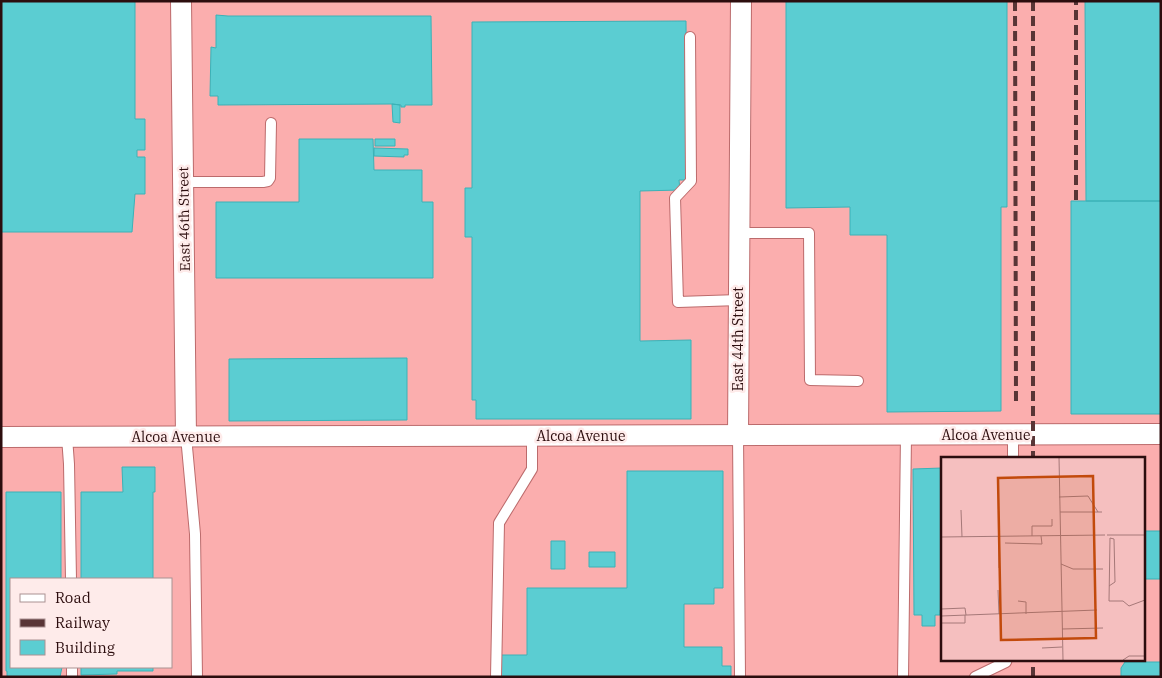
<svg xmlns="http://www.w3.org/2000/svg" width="1162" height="678" viewBox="0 0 1162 678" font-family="'IBM Plex Serif',serif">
	<rect width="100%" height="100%" fill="#f5bfbf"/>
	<path fill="#fbaeae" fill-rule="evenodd" d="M 1,1 L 1161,1 L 1161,677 L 1,677 ZM 942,458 L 1143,458 L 1143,659 L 942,659 ZM 11,579 L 171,579 L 171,667 L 11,667 Z"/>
	<path fill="#5bcdd2" stroke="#3ab2b7" d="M 1,1 L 135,1 L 135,119 L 145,119 L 145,150 L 137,150 L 137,157 L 145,157 L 145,194 L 135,194 L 132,232 L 1,232 Z
		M 786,1 L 1007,1 L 1007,207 L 1001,207 L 1001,411 L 887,412 L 887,235 L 850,235 L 850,207 L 786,208 Z
		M 1085,1 L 1161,1 L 1161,201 L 1086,201 Z
		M 216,15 L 228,16 L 431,16 L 432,105 L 405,105 L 405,107 L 401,107 L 401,105 L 392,104 L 218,105 L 218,96 L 210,96 L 211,47 L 216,48 Z
		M 686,21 L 687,180 L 679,180 L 680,190 L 640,191 L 640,341 L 691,340 L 691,419 L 476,419 L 476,400 L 472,400 L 472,237 L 465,237 L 465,188 L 472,188 L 472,22 Z
		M 392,104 L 400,105 L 400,123 L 393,122 Z
		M 299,139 L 373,139 L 374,170 L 422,170 L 422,202 L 433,202 L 433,278 L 216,278 L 216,202 L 299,202 Z
		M 375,139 L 395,139 L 395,146 L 375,146 Z
		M 374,148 L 408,149 L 408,155 L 404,155 L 404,157 L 374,156 Z
		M 1071,201 L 1161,201 L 1161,414 L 1071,414 Z
		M 407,358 L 407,420 L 229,421 L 229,359 Z
		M 122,467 L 155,467 L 155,492 L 153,492 L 153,579 L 81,579 L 81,492 L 123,492 Z
		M 942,468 L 942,610 L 940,610 L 940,615 L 935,615 L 935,626 L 922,626 L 922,615 L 914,615 L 913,469 Z
		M 627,471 L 723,471 L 723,588 L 714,588 L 714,604 L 684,604 L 684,647 L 722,647 L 722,666 L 731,666 L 731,677 L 498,677 L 498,655 L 527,655 L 527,588 L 627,588 Z
		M 6,492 L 61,492 L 61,579 L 11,579 L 11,667 L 62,667 L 60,677 L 7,677 L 7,671 L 6,671 Z
		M 1143,531 L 1161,531 L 1161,579 L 1143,579 Z
		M 551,541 L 565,541 L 565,569 L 551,569 Z
		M 589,552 L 615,552 L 615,567 L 589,567 Z
		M 1125,662 L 1161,662 L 1161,677 L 1121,677 L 1121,668 Z
		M 81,667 L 153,667 L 153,671 L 117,671 L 117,674 L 81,675 Z"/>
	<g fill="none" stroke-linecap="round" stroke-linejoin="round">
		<g stroke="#bc6b6c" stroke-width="12">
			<path id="service" d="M 690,37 L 691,181 L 675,198 L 678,302 L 739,300
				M 183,182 L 263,182 L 268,181 L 270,178 L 271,123
				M 739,233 L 809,233 L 810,380 L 858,381
				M 738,435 L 740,677
				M 1013,435 L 1013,458
				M 186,436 L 195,534 L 197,677
				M 67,437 L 69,464 L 71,579
				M 72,667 L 72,677
				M 496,677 L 499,523 L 532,469 L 532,436
				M 903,677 L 906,435
				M 975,677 L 1006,662 L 1007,659"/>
		</g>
		<g stroke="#bc6b6c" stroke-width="22">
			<path id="minor" d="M 181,1 L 186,436
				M 738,435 L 741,1
				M 1,437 L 1161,434"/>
		</g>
		<use href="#service" stroke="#fff" stroke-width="10"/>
		<use href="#minor" stroke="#fff" stroke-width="20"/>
		<path stroke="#593536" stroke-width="4" stroke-dasharray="10 5" stroke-linecap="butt" d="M 1015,1 L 1016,401
			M 1033,1 L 1033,458
			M 1076,200 L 1076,1
			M 1033,677 L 1033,659"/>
	</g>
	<g text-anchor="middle" stroke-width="5" stroke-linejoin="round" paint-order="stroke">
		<g font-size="14" fill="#2c0d0e" stroke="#feebea">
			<text transform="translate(184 219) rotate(-91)" y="5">East 46th Street</text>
			<text transform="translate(738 339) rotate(-90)" y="5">East 44th Street</text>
			<text x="986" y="440">Alcoa Avenue</text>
			<text x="581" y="441">Alcoa Avenue</text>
			<text x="176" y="442">Alcoa Avenue</text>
		</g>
	</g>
	<g transform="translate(941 457)">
		<rect width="204" height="204" fill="#f5bfbf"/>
		<path fill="none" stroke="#a57878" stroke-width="1" d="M 118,0 L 122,203M 118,40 L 147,39 L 157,55M 20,53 L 21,80M 119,55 L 161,55M 166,78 L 204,78M 58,79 L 58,111M 91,79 L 91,69 L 111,69 L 111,62M 0,80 L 164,78M 64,86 L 101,87 L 100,79M 120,107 L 132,112 L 162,112M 168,129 L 174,125 L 173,82 L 169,81 L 168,144 L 182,144 L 188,149 L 204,143M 57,133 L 58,157M 77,144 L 85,145 L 85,157M 0,152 L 24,151 L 25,158M 0,159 L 156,153M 0,166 L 24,166 L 24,158M 121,172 L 162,171M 101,191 L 121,190M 182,203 L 188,199 L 204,199"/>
		<path fill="#c24a0c" fill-opacity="0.15" stroke="#c24a0c" stroke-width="2.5" d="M 152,19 L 155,181 L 60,183 L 57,21 Z"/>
		<rect width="204" height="204" fill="none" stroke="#2c0d0e" stroke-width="2.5"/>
	</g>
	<rect width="1162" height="678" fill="none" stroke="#2c0d0e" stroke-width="5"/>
	<rect x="10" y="578" width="162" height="90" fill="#feebea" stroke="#aa9292"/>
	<rect x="20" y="594" width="25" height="8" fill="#ffffff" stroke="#aa9292"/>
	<text x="55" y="603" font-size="15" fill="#2c0d0e">Road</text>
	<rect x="20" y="619" width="25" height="8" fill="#593536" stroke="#aa9292"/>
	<text x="55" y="628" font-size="15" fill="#2c0d0e">Railway</text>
	<rect x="20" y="640" width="25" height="15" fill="#5bcdd2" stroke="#aa9292"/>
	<text x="55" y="653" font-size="15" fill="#2c0d0e">Building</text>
</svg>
